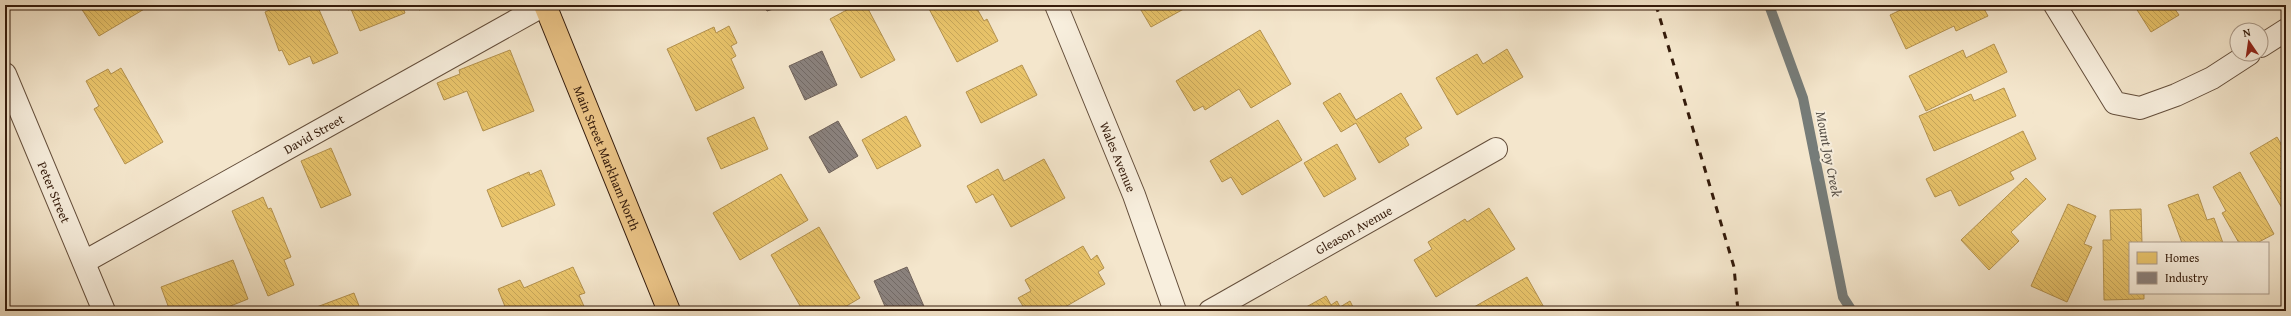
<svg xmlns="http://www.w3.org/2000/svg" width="2291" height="316" viewBox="0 0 2291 316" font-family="'Gentium Book Plus',serif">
	<defs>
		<pattern id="homes-back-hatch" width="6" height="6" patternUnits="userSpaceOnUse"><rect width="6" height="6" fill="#e9c46a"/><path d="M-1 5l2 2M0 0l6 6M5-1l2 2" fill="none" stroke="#c8a85b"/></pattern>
		<pattern id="industry-back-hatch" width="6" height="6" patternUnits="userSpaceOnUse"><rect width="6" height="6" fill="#8a817c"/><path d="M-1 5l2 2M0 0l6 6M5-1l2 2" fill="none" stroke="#726964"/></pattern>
	</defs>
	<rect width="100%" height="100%" fill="#f4e6cc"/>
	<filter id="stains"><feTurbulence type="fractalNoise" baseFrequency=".005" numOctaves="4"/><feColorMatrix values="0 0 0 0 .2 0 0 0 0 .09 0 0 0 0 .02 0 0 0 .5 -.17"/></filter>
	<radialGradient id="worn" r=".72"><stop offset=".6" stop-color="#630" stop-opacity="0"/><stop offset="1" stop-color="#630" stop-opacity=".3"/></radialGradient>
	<path fill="url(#homes-back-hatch)" stroke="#b3914e" d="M 79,5 L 151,5 L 99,36 Z
		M 281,5 L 317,5 L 338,53 L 313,64 L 310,56 L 289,65 L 282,50 L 279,51 L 265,12 Z
		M 345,5 L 402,5 L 405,13 L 360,31 L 351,9 L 348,10 Z
		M 417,5 L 434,5 L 419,10 Z
		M 856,5 L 866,5 L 895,60 L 861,78 L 830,19 Z
		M 927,5 L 979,5 L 976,7 L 984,21 L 987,19 L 998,41 L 957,62 Z
		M 1138,5 L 1191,5 L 1151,27 Z
		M 1911,5 L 1982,5 L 1988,16 L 1956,31 L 1954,26 L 1906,49 L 1890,15 Z
		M 2134,5 L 2172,5 L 2179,15 L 2151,32 Z
		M 729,26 L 737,43 L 731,46 L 736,56 L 731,59 L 744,88 L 696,111 L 667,49 L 714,27 L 716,33 Z
		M 1260,30 L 1291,84 L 1251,108 L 1239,89 L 1205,110 L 1203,106 L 1194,111 L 1176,81 Z
		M 1994,44 L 2007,72 L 1926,111 L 1909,76 L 1963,50 L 1966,58 Z
		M 1507,49 L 1523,77 L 1457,115 L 1436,78 L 1477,54 L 1483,64 Z
		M 510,50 L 534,111 L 483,131 L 467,91 L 444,100 L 437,83 L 460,74 L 459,70 Z
		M 1022,65 L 1037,95 L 981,123 L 966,92 Z
		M 121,68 L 163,142 L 125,164 L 94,109 L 99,106 L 86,81 L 108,69 L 111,74 Z
		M 2004,88 L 2016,116 L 1934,151 L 1919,116 L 1971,94 L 1974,101 Z
		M 1340,93 L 1356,120 L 1401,93 L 1422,128 L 1405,138 L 1409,145 L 1379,163 L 1356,123 L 1341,132 L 1323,103 Z
		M 906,116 L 921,146 L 877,169 L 862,140 Z
		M 754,117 L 768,149 L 721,169 L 707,138 Z
		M 1278,120 L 1302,160 L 1242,195 L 1231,177 L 1222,182 L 1210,161 Z
		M 2023,131 L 2036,159 L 2010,172 L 2014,179 L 1959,206 L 1951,190 L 1935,197 L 1926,179 Z
		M 2277,137 L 2286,152 L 2286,215 L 2250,153 Z
		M 1337,144 L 1356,179 L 1324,197 L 1304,163 Z
		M 331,148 L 351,195 L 321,208 L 301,161 Z
		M 1044,159 L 1065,198 L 1011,227 L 993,194 L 976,203 L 967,186 L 998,169 L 1004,181 Z
		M 541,170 L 555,205 L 502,227 L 487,190 L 529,172 L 530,175 Z
		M 2240,172 L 2274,234 L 2257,243 L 2239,243 L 2222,213 L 2226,211 L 2213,187 Z
		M 781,174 L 808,220 L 740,260 L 713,213 Z
		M 2026,178 L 2046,199 L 2011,232 L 2019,241 L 1989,270 L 1961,240 Z
		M 2198,194 L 2207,220 L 2214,218 L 2223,243 L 2182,243 L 2168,205 Z
		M 263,197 L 268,209 L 271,208 L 291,257 L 284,260 L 294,285 L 268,296 L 232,211 Z
		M 2068,204 L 2096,216 L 2084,244 L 2092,247 L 2067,302 L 2031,286 Z
		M 1489,208 L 1515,249 L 1436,297 L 1414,260 L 1432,249 L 1428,242 L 1465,219 L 1467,222 Z
		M 2141,209 L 2142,243 L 2130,243 L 2130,293 L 2144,293 L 2144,299 L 2104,300 L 2103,240 L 2111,240 L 2110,210 Z
		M 819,227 L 860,298 L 838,311 L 803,311 L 771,255 Z
		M 1083,246 L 1091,260 L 1097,255 L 1104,268 L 1098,272 L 1105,284 L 1058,311 L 1026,311 L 1018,298 L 1031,291 L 1025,280 Z
		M 233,260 L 248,299 L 218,311 L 170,311 L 161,287 Z
		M 573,267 L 585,293 L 579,295 L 586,311 L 502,311 L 506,309 L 498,289 L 520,280 L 524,288 Z
		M 1527,277 L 1546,311 L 1467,311 Z
		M 354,293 L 361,311 L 306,311 Z
		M 1326,296 L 1331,305 L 1337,301 L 1340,307 L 1350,301 L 1355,311 L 1299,311 Z"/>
	<path fill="url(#industry-back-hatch)" stroke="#70625a" d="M 764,5 L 786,5 L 767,11 Z
		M 822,51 L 837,85 L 805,100 L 789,66 Z
		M 838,121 L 858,156 L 829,173 L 809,137 Z
		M 907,267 L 926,311 L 887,311 L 874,281 Z"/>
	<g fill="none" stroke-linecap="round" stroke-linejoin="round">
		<path stroke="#767c79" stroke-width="10" d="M 1769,5 L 1803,98 L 1843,297 L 1852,311"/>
		<g stroke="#644e3b" stroke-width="24">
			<g id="minor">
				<path id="s1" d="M 1056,5 L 1134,195 L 1175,311"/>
				<path d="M 2055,5 L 2115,103 L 2140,108 L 2176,95 L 2212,78 L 2249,54"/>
				<path d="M 2261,46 L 2286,30"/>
				<path id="s2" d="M 5,74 L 104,311"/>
				<path id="s3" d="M 84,262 L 544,5"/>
				<path id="s4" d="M 1210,311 L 1496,149"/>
			</g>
		</g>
		<g stroke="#341b0b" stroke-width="24">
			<g id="primary">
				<path id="s5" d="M 545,5 L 669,311"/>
			</g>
		</g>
		<use href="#minor" stroke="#f8efde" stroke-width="22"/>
		<use href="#primary" stroke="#eac386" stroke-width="22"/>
		<path stroke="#341b0b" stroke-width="3" stroke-dasharray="7 7" stroke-linecap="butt" d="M 1656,5 L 1734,267 L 1738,311"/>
	</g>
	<g text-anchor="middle" stroke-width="4" stroke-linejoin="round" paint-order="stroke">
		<g font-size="13" fill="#341b0b" stroke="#f8efde">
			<text dy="5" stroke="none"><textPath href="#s3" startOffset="263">David Street</textPath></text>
			<text dy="5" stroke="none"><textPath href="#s1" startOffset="164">Wales Avenue</textPath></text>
			<text dy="5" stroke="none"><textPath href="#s5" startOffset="165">Main Street Markham North</textPath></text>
			<text dy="5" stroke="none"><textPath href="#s2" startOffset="128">Peter Street</textPath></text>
			<text dy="5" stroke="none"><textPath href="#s4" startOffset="165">Gleason Avenue</textPath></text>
		</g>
		<g font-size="14" font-style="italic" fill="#5a534b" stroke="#f8efde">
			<text transform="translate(1829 154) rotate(79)" y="5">Mount Joy Creek</text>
		</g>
	</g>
	<rect width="2291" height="316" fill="none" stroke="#f4e6cc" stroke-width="20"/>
	<rect x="6" y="6" width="2279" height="304" fill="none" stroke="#341b0b" stroke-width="2"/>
	<rect x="10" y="10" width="2271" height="296" fill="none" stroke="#341b0b"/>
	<rect x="2129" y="242" width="140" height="52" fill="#f8efde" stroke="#aa9a8a"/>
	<rect x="2137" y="252" width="20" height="12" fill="#e9c46a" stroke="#aa9a8a"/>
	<text x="2165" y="262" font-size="12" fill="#341b0b">Homes</text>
	<rect x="2137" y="272" width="20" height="12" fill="#8a817c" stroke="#aa9a8a"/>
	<text x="2165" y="282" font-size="12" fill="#341b0b">Industry</text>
	<g transform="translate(2249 42) rotate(347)"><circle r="19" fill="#f8efde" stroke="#aa9a8a"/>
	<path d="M0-3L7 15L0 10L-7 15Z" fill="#8f2418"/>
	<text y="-6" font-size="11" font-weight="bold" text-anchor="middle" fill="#341b0b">N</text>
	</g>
	<rect width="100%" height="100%" filter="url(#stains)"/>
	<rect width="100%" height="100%" fill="url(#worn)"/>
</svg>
